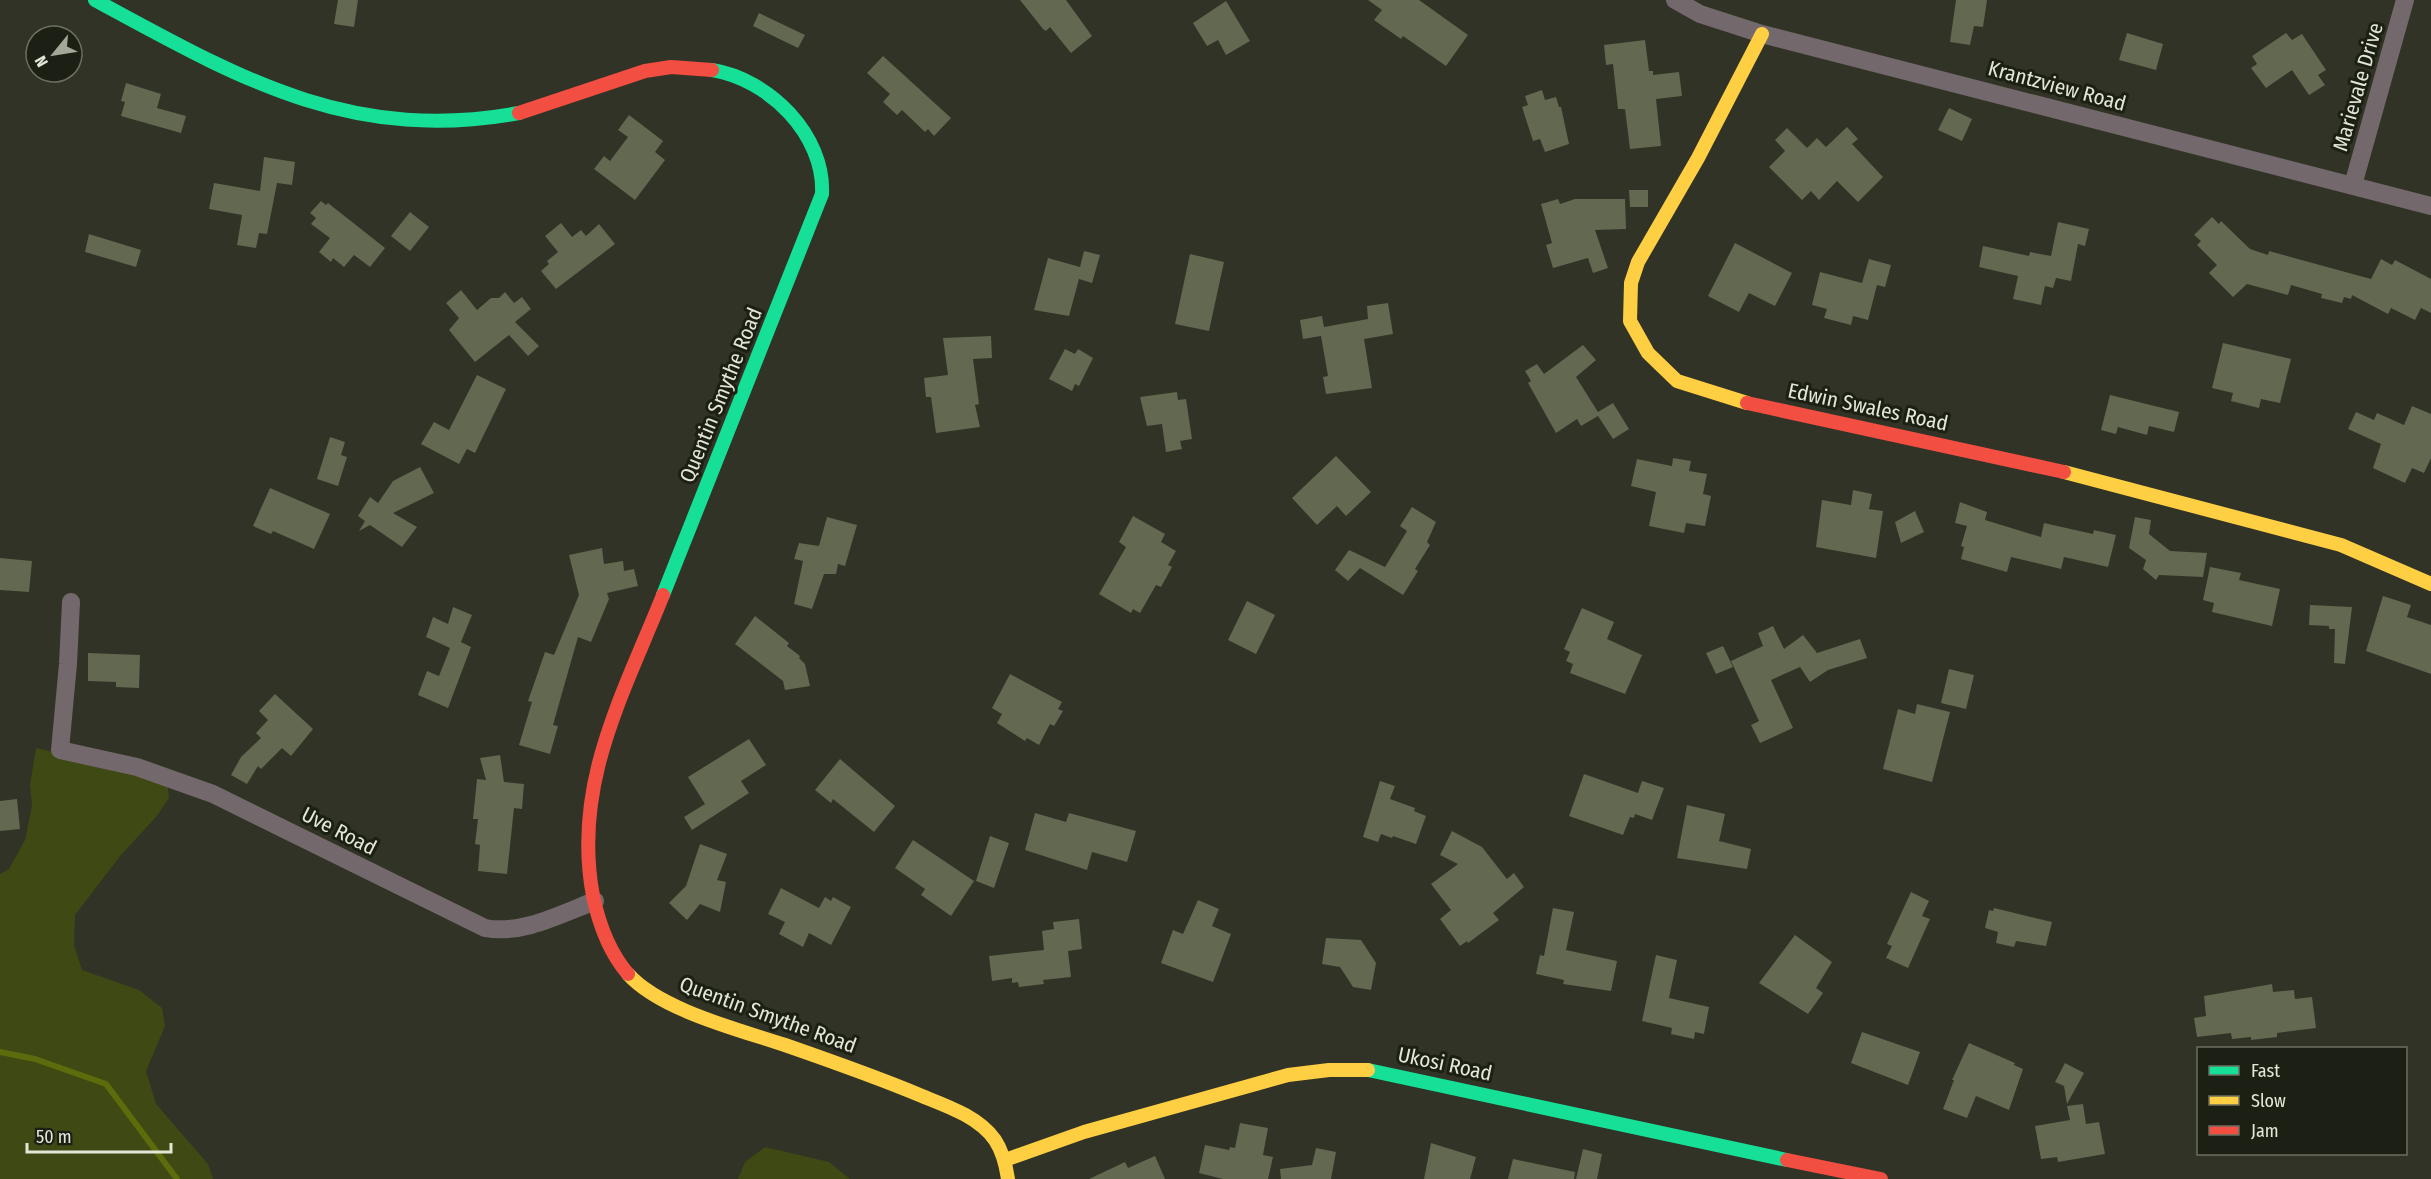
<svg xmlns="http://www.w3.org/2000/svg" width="2431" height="1179" viewBox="0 0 2431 1179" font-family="'Fira Sans Condensed',sans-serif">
	<rect width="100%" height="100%" fill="#303325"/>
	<path fill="#3f4913" d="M 36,748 L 167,778 L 169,798 L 156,817 L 121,855 L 75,915 L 74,945 L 82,970 L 139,990 L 162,1008 L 165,1026 L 146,1071 L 156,1104 L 208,1164 L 213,1179 L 0,1179 L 0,874 L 9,869 L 25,840 L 32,805 L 30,785 Z
		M 765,1147 L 829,1162 L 850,1179 L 738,1179 L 745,1162 Z"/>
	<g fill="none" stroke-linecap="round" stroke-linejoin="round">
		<path stroke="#5c6b0b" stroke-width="6" d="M 0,1052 L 35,1059 L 106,1084 L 177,1179"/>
	</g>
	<path fill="#636850" d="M 338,0 L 358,0 L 354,27 L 334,24 Z
		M 1020,0 L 1066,0 L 1092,36 L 1071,53 L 1050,27 L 1046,31 L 1043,29 Z
		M 1368,0 L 1419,0 L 1468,35 L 1446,66 L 1403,36 L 1401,39 L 1374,20 L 1382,10 Z
		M 1956,0 L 1987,0 L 1983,27 L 1974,26 L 1970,45 L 1950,42 Z
		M 1226,1 L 1250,41 L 1226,55 L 1218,40 L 1207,46 L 1193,23 Z
		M 759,13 L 805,35 L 798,48 L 753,26 Z
		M 2127,33 L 2163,44 L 2156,70 L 2119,60 Z
		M 2286,33 L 2292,40 L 2302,34 L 2326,70 L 2318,75 L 2325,85 L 2309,95 L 2292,70 L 2266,88 L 2251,68 L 2257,64 L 2252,56 Z
		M 1645,40 L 1649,71 L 1653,71 L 1653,75 L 1679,72 L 1682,96 L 1656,99 L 1661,146 L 1630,149 L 1625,109 L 1618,109 L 1613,64 L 1606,65 L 1604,45 Z
		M 883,56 L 951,118 L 934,136 L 928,129 L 925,132 L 902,110 L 897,115 L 883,102 L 890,94 L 867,73 Z
		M 126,83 L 161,94 L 157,108 L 186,116 L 181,133 L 121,116 L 125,102 L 121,101 Z
		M 1542,90 L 1545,100 L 1556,97 L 1559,107 L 1561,107 L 1569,144 L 1545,152 L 1540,139 L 1533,141 L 1522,107 L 1528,105 L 1525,96 Z
		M 1949,108 L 1972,119 L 1962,141 L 1938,130 Z
		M 629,115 L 663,141 L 655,152 L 665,160 L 635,200 L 594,169 L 604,156 L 610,161 L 628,137 L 618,130 Z
		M 1847,127 L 1858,139 L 1852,144 L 1883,177 L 1858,202 L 1837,181 L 1819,200 L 1811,191 L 1802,200 L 1769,167 L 1785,151 L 1775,140 L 1787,128 L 1807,148 L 1817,138 L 1826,147 Z
		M 264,157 L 295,162 L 292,185 L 277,183 L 267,234 L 259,233 L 256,248 L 237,245 L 242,215 L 209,209 L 214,183 L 260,191 Z
		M 1629,190 L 1648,190 L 1648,207 L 1630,207 Z
		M 1558,199 L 1560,204 L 1575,199 L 1625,199 L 1626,229 L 1595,230 L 1608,268 L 1593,273 L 1588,258 L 1553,268 L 1546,245 L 1552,243 L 1541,204 Z
		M 321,201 L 326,205 L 328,203 L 385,248 L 370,267 L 354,255 L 344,267 L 333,258 L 331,262 L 319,252 L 330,238 L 311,224 L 316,218 L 310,213 Z
		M 410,212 L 429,227 L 410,251 L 391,236 Z
		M 2212,217 L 2219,224 L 2221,221 L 2250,249 L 2268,255 L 2269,251 L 2371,279 L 2381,259 L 2392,265 L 2395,260 L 2431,279 L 2431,313 L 2421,308 L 2415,320 L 2391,308 L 2388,314 L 2352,295 L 2351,299 L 2344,297 L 2342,303 L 2321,298 L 2322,294 L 2291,285 L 2288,295 L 2247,284 L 2233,297 L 2209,273 L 2217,265 L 2197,245 L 2201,241 L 2194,235 Z
		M 2058,222 L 2089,229 L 2085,246 L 2078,244 L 2071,281 L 2056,278 L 2053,288 L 2045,286 L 2041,305 L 2013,299 L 2018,276 L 1979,267 L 1983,246 L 2029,256 L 2030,252 L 2051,256 Z
		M 561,223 L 572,237 L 581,230 L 586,236 L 599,224 L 615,244 L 556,289 L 541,271 L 549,264 L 547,261 L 558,252 L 545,236 Z
		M 89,234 L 141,250 L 136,267 L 85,252 Z
		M 1735,243 L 1792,273 L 1775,306 L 1749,293 L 1739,312 L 1708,296 Z
		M 1084,251 L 1100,255 L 1092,283 L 1079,279 L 1069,316 L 1034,310 L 1048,258 L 1080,267 Z
		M 1190,254 L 1224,262 L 1209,331 L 1175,324 Z
		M 1869,259 L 1891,265 L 1885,287 L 1877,285 L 1868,320 L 1853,316 L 1851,325 L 1824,318 L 1827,309 L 1812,305 L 1820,272 L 1862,283 Z
		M 461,290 L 477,310 L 491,298 L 499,298 L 505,292 L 514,303 L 522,297 L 531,309 L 515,322 L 539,346 L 528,356 L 509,335 L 475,362 L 449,330 L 459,318 L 446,303 Z
		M 1388,303 L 1393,334 L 1364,339 L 1372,388 L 1326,394 L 1323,377 L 1328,376 L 1321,336 L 1303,339 L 1300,320 L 1322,316 L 1324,327 L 1368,319 L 1367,306 Z
		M 991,336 L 992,358 L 973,359 L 979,404 L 975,405 L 980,427 L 936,433 L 931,397 L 926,397 L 924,378 L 948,375 L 943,338 Z
		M 2223,343 L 2291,359 L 2280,403 L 2261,399 L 2259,408 L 2231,401 L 2233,393 L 2212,388 Z
		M 1583,345 L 1596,360 L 1576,377 L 1598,412 L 1613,403 L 1629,429 L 1613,439 L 1598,416 L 1581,426 L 1577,419 L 1556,433 L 1528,383 L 1531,381 L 1525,371 L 1537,364 L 1544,374 Z
		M 1065,349 L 1075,354 L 1078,349 L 1093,358 L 1079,386 L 1075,384 L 1072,391 L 1049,379 Z
		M 477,375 L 506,389 L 475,453 L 467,449 L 459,464 L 421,444 L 434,422 L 449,430 Z
		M 1177,392 L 1178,400 L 1186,399 L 1192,439 L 1180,441 L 1182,449 L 1166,452 L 1162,424 L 1147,426 L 1140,397 Z
		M 2110,395 L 2179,412 L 2174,432 L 2149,426 L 2147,435 L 2118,427 L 2116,434 L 2101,430 Z
		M 2412,406 L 2431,414 L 2431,458 L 2424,473 L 2412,468 L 2405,483 L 2373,468 L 2381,444 L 2348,429 L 2356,412 L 2374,420 L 2377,413 L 2404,425 Z
		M 330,437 L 345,442 L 341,455 L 347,457 L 338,486 L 317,479 Z
		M 1336,456 L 1371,492 L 1346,516 L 1337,506 L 1317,525 L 1292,498 Z
		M 1673,458 L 1691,461 L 1689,471 L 1707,474 L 1703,494 L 1711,496 L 1705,526 L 1686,523 L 1684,533 L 1649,526 L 1656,492 L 1631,486 L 1637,459 L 1672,466 Z
		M 420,467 L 434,493 L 393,513 L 417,527 L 402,547 L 370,525 L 359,531 L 365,521 L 358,516 L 370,497 L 378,503 L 393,481 Z
		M 270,488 L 330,514 L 314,549 L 273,531 L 271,534 L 253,526 Z
		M 1853,490 L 1872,494 L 1869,509 L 1883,511 L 1876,558 L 1816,547 L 1822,500 L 1851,505 Z
		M 1960,502 L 1987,512 L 1985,520 L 2041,537 L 2044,523 L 2093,534 L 2094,530 L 2116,535 L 2108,567 L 2064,557 L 2061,569 L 2011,557 L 2007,572 L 1961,559 L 1964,547 L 1961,546 L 1967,526 L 1955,523 Z
		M 1412,507 L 1436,522 L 1427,542 L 1430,545 L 1415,569 L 1418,571 L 1403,595 L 1360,568 L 1348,581 L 1335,570 L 1349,550 L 1385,567 L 1407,531 L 1400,526 Z
		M 1915,511 L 1924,532 L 1901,543 L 1895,522 Z
		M 1133,516 L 1165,534 L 1161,542 L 1176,551 L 1168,565 L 1172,567 L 1161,587 L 1156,585 L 1140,613 L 1133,609 L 1131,613 L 1099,594 L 1126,547 L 1119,542 Z
		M 827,517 L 857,525 L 845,566 L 838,564 L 836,574 L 824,574 L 812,609 L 794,604 L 803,561 L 794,559 L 799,543 L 819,546 Z
		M 2135,517 L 2151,520 L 2149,534 L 2170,551 L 2207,553 L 2203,577 L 2159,575 L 2156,580 L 2143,569 L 2146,560 L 2129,548 Z
		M 602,548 L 604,564 L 623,561 L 624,571 L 634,569 L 638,586 L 607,593 L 609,599 L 591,642 L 578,637 L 553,725 L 558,726 L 550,754 L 519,745 L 532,702 L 528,701 L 545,652 L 554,655 L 579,595 L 569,555 Z
		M 0,558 L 32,561 L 29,592 L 0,590 Z
		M 2210,567 L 2241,573 L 2239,580 L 2280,589 L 2272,626 L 2212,612 L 2214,603 L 2203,600 Z
		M 2383,596 L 2411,605 L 2407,617 L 2431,625 L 2431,674 L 2366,651 Z
		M 1247,601 L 1275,615 L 1256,654 L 1228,640 Z
		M 2310,605 L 2352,607 L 2345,664 L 2334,663 L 2335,629 L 2329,629 L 2329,626 L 2309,625 Z
		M 453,607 L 472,615 L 461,642 L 471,647 L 448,708 L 418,695 L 427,671 L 439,676 L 450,648 L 426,637 L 433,617 L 448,624 Z
		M 1582,608 L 1614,622 L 1607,639 L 1642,655 L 1625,694 L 1570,673 L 1573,664 L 1566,661 L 1570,652 L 1564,649 Z
		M 755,616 L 789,643 L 787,646 L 800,656 L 799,658 L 805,664 L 810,686 L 785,690 L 783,681 L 735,644 Z
		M 1773,626 L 1784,649 L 1803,635 L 1817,653 L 1860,639 L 1867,658 L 1828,670 L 1810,682 L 1800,667 L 1771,680 L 1793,728 L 1760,743 L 1751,725 L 1759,721 L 1731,661 L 1763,646 L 1758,633 Z
		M 1723,646 L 1733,667 L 1716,674 L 1706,653 Z
		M 88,653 L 140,655 L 139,688 L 116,687 L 116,682 L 88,681 Z
		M 1949,669 L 1974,675 L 1966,709 L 1941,703 Z
		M 1010,674 L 1062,702 L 1058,709 L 1063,711 L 1054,726 L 1050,724 L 1039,745 L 1027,738 L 1025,741 L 997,723 L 1002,714 L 992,708 Z
		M 275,694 L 313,729 L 291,756 L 282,748 L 261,769 L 258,766 L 247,784 L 231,775 L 241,757 L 261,738 L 256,733 L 268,720 L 259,711 Z
		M 1917,704 L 1950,712 L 1932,782 L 1883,769 L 1898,709 L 1915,714 Z
		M 749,739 L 766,765 L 741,781 L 749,793 L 692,830 L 684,817 L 705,804 L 688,777 Z
		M 500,755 L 504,782 L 524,784 L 522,809 L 514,808 L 507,874 L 478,871 L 480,845 L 475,844 L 478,819 L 473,819 L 477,779 L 486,780 L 480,758 Z
		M 840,759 L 895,806 L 874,832 L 833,799 L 831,803 L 815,790 Z
		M 1584,774 L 1638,793 L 1642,781 L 1664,788 L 1652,820 L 1635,814 L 1634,818 L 1630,817 L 1623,835 L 1569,816 Z
		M 1380,781 L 1395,786 L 1390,799 L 1415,808 L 1414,811 L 1426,816 L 1416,844 L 1393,836 L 1392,838 L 1381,834 L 1378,842 L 1363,837 Z
		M 17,799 L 20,829 L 0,831 L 0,801 Z
		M 1687,805 L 1725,814 L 1719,841 L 1751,849 L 1747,869 L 1677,858 Z
		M 1035,813 L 1066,822 L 1069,813 L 1136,831 L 1127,862 L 1092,852 L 1087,870 L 1025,850 Z
		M 1452,831 L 1482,847 L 1507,879 L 1514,873 L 1524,887 L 1493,913 L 1499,920 L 1468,943 L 1467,941 L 1460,946 L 1440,919 L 1451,910 L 1431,884 L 1458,864 L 1440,855 Z
		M 990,836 L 1009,843 L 994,888 L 976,881 Z
		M 913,840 L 974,881 L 951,916 L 921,895 L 925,889 L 895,868 Z
		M 700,844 L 727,854 L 717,880 L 726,882 L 720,912 L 700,904 L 687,920 L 669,903 L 686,886 Z
		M 781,888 L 819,908 L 825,897 L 831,901 L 833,897 L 851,907 L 831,945 L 809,933 L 803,947 L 779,934 L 785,922 L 768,914 Z
		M 1911,892 L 1929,901 L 1922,916 L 1930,919 L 1908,968 L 1886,958 L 1892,946 L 1887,944 Z
		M 1198,900 L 1219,909 L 1212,926 L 1231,934 L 1213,982 L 1161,963 L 1173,930 L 1183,934 Z
		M 1553,908 L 1574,912 L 1566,950 L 1617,961 L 1611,991 L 1563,984 L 1564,980 L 1536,974 L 1540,955 L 1544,956 Z
		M 1994,908 L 2052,922 L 2046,946 L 2016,941 L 2014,947 L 1996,943 L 1998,932 L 1985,928 L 1989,910 L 1993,911 Z
		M 1079,919 L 1082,949 L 1068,951 L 1071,977 L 1043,980 L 1044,984 L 1019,987 L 1018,982 L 1012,983 L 1012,978 L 992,981 L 989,956 L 1044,950 L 1042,931 L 1054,929 L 1053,922 Z
		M 1795,935 L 1832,962 L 1816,988 L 1823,993 L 1808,1014 L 1759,983 Z
		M 1326,938 L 1361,940 L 1376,963 L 1371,990 L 1353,987 L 1340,967 L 1322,964 Z
		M 1656,955 L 1677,960 L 1669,998 L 1709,1007 L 1704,1034 L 1695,1032 L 1694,1039 L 1671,1034 L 1672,1028 L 1642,1021 Z
		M 2272,984 L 2273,992 L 2294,990 L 2295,999 L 2312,997 L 2316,1028 L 2277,1033 L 2277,1037 L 2251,1040 L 2251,1037 L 2232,1039 L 2231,1033 L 2197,1037 L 2194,1018 L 2206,1016 L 2204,996 Z
		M 1862,1032 L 1920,1052 L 1908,1085 L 1851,1063 Z
		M 1969,1043 L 2015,1063 L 2014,1065 L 2023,1069 L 2009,1110 L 1976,1096 L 1967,1118 L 1943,1109 L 1954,1080 L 1952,1080 Z
		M 2065,1063 L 2084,1073 L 2067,1104 L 2064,1086 L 2055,1082 Z
		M 2083,1104 L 2086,1124 L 2099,1122 L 2105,1154 L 2058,1162 L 2057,1157 L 2041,1159 L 2035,1126 L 2070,1120 L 2067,1106 Z
		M 1240,1123 L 1268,1128 L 1263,1155 L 1273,1157 L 1268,1179 L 1223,1179 L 1199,1173 L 1205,1145 L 1229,1150 L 1230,1147 L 1235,1148 Z
		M 1431,1143 L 1476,1157 L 1470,1179 L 1424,1179 Z
		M 1316,1148 L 1336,1152 L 1331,1179 L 1281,1179 L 1280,1169 L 1312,1165 Z
		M 1583,1149 L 1602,1154 L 1597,1179 L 1576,1179 Z
		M 1155,1156 L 1165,1179 L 1089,1179 L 1125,1162 L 1128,1168 Z
		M 1513,1159 L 1575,1172 L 1574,1179 L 1508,1179 Z"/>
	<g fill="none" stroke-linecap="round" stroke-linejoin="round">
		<path stroke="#73686b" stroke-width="18" d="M 1675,0 L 1700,14 L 1762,34 L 2431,206
			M 2353,185 L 2405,0
			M 71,602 L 68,664 L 60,750 L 137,767 L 213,794 L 485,928 C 522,935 561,914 595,901"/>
		<path stroke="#16e098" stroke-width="14" d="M 95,0 C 237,77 350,144 519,113
			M 663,595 L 822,194 C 825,135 769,79 712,70
			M 1368,1070 L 1787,1160"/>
		<path stroke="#ffcf43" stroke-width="14" d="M 1747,403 L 1677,381 L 1648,353 L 1630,321 L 1631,283 L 1638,262 L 1698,158 L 1762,34
			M 2064,472 L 2341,545 L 2431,584
			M 628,974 C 660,1010 740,1030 785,1045 C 831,1061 877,1077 922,1096 C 947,1106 979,1117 995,1140 C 1003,1152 1006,1165 1008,1179
			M 1005,1160 L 1084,1132 L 1288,1075 L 1329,1070 L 1368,1070"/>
		<path stroke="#f24e42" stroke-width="14" d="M 519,113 L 645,71 L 671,67 L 712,70
			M 1747,403 L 2064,472
			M 628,974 C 609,952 599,924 593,896 C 572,785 623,695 663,595
			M 1787,1160 L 1881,1179"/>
	</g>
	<g text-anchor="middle" stroke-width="6" stroke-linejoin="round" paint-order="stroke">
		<g font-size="21" fill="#e3e7d7" stroke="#1c1f13">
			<text transform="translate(2057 86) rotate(15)" y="7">Krantzview Road</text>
			<text transform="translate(2358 87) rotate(-74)" y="7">Marievale Drive</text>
			<text transform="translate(721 395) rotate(-68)" y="7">Quentin Smythe Road</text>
			<text transform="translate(1868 407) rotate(12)" y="7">Edwin Swales Road</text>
			<text transform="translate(339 831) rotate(27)" y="7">Uve Road</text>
			<text transform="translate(768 1015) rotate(20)" y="7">Quentin Smythe Road</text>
			<text transform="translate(1445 1064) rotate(12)" y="7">Ukosi Road</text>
		</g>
	</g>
	<rect x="2197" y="1047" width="210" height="108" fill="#1c1f13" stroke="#6c6f61" stroke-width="1.5"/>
	<rect x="2209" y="1066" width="30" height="9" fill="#16e098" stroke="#6c6f61" stroke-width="1.5"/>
	<text x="2251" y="1077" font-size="18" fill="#e3e7d7">Fast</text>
	<rect x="2209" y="1096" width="30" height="9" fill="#ffcf43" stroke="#6c6f61" stroke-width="1.5"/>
	<text x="2251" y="1107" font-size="18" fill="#e3e7d7">Slow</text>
	<rect x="2209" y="1126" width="30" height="9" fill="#f24e42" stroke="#6c6f61" stroke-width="1.5"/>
	<text x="2251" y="1137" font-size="18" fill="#e3e7d7">Jam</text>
	<g transform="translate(54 54) rotate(240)"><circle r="28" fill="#1c1f13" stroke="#6c6f61" stroke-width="1.5"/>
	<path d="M0-4.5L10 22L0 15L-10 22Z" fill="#a4a899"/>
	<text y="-9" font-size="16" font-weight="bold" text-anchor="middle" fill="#e3e7d7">N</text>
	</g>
	<path d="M27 1143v9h144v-9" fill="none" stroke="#e3e7d7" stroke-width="3"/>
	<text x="36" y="1143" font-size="18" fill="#e3e7d7" stroke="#1c1f13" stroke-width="4.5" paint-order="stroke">50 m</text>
</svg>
